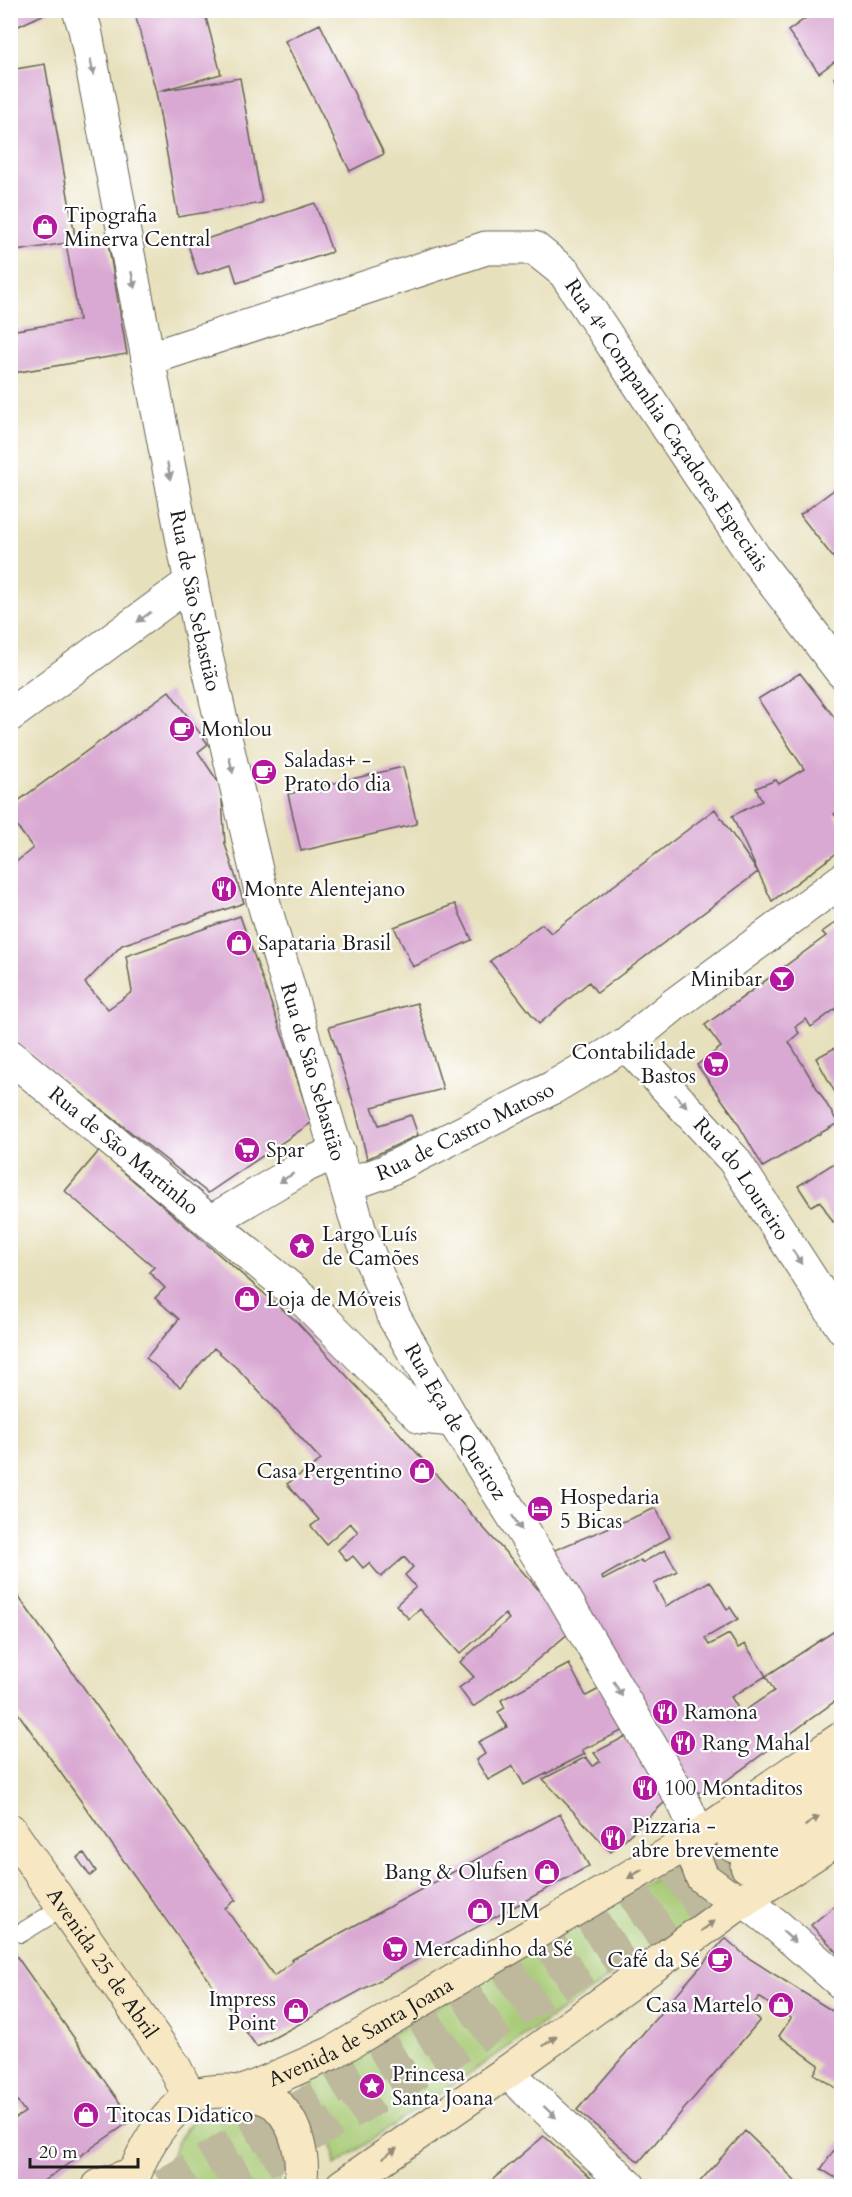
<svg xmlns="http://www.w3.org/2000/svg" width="852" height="2197" viewBox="0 0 852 2197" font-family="Cardo,serif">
	<rect width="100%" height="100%" fill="#fff"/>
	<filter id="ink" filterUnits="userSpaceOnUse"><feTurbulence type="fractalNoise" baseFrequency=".0167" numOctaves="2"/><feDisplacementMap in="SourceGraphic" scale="12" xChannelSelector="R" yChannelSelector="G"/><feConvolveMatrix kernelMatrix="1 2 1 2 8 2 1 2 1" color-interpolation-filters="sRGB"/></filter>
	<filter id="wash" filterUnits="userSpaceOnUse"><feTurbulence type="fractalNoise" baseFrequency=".008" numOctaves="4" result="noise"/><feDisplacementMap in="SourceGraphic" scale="24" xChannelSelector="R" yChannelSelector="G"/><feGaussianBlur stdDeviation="1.35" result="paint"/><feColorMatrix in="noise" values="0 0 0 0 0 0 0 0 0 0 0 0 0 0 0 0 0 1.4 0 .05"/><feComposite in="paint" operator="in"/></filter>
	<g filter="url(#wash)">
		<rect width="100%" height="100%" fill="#e7e0bc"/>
		<path fill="#a6c972" stroke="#617247" stroke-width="1.5" d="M 681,1862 L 690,1890 L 712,1908 L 335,2165 C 332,2133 324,2113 304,2086 Z
			M 230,2108 C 238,2109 252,2108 258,2113 C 282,2128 286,2163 278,2186 L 162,2186 C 163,2169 183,2125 198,2117 C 208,2113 220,2111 230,2108 Z"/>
		<g id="blocks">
			<path fill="#d9a9d3" d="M 10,10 L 53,10 L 10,30 Z
				M 134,10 L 204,10 L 221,74 L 159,91 L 240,78 L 262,203 L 178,217 L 156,92 Z
				M 817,10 L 842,10 L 842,56 L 819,73 L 788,31 Z
				M 320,24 L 384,154 L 350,171 L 285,41 Z
				M 45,64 L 76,242 L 107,236 L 127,354 L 13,373 L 10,331 L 79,320 L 66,243 L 10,252 L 10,70 Z
				M 842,72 L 842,88 L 834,78 Z
				M 315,203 L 332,252 L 237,283 L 231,264 L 198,275 L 188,245 Z
				M 842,484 L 842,569 L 800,515 Z
				M 800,673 L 842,727 L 842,809 L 834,814 L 842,826 L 842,849 L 772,901 L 758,872 L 597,993 L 589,982 L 539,1024 L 490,961 L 542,924 L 551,933 L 715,809 L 758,872 L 732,816 L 762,801 L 756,788 L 776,780 L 779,784 L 804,769 L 758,699 Z
				M 169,691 L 208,744 L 198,752 L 221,786 L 225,844 L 244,903 L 122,945 L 85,983 L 108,1009 L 132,992 L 126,956 L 240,916 L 289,1054 L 311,1123 L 208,1193 L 10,1037 L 10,867 L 33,848 L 10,817 L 10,807 Z
				M 403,767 L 417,824 L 301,851 L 288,794 Z
				M 455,904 L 472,940 L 413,967 L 394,927 Z
				M 842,918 L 842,1004 L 811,1027 L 806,1019 L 795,1027 L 799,1033 L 789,1042 L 838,1123 L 763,1167 L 733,1115 L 697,1065 L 721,1047 L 705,1025 L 826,936 L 822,932 Z
				M 417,1003 L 443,1089 L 372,1107 L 379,1125 L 411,1115 L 418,1135 L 367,1159 L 356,1111 L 329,1027 Z
				M 842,1044 L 842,1091 L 836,1094 L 816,1058 Z
				M 99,1151 L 296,1321 L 384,1416 L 554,1607 L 570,1632 L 526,1669 L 473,1707 L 459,1688 L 474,1677 L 460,1662 L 509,1619 L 505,1614 L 460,1654 L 420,1609 L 409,1619 L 396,1605 L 416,1587 L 405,1575 L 413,1567 L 404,1557 L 381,1577 L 369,1563 L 363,1568 L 353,1556 L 347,1561 L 338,1550 L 358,1532 L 350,1523 L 326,1544 L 311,1526 L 319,1520 L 287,1484 L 321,1460 L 240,1371 L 214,1348 L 180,1387 L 146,1358 L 179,1319 L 155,1298 L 165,1288 L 149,1272 L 154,1267 L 65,1191 Z
				M 842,1158 L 842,1217 L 833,1222 L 820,1201 L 811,1206 L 798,1186 Z
				M 656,1508 L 670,1537 L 602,1577 L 603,1580 L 641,1560 L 642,1563 L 665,1550 L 677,1571 L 654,1584 L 666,1606 L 710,1581 L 727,1609 L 730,1607 L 738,1619 L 705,1638 L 709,1645 L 729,1634 L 738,1648 L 745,1644 L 766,1676 L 731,1697 L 741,1713 L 774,1691 L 766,1676 L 842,1626 L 842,1696 L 708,1794 L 697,1792 L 660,1735 L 552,1551 Z
				M 10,1585 L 236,1900 L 225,1908 L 274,1976 L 293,1961 L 291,1960 L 560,1814 L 589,1866 L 257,2047 L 10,1702 Z
				M 569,1664 L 586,1696 L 601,1688 L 626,1729 L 582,1750 L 585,1754 L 524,1785 L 513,1766 L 488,1780 L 476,1760 L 485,1754 L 478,1742 L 507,1727 L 498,1712 L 505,1708 L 501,1700 Z
				M 630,1734 L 666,1801 L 611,1852 L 543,1779 L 586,1757 L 593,1766 L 600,1761 L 594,1753 Z
				M 84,1853 L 96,1871 L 90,1876 L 77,1858 Z
				M 842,1900 L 842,1957 L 811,1925 Z
				M 725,1938 L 747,1957 L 842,2017 L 842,2092 L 814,2074 L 819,2065 L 779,2036 L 791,2018 L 759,1997 L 749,2010 L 760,2020 L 639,2162 L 577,2110 Z
				M 10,1947 L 132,2120 L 36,2186 L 10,2186 L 10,2122 L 25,2112 L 10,2091 Z
				M 745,2131 L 785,2170 L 799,2186 L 696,2186 Z
				M 544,2136 L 600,2186 L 485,2186 Z
				M 842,2139 L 842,2182 L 821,2169 Z"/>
		</g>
	</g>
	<g filter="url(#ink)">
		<use href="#blocks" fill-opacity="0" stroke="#636154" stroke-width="1.5"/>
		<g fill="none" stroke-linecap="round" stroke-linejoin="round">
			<path stroke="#beb99c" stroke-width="33" stroke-dasharray="33 16" stroke-linecap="butt" d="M 162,2186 L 223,2150 L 385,2060 L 734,1846
				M 221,2186 L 399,2085 L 747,1866"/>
			<g stroke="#636154" stroke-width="20">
				<path id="lane" d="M 21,1933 L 47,1917 L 63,1905"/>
			</g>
			<g stroke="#636154" stroke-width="35">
				<g id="street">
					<path id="s1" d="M 79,10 L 85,29 L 200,630 L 264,904 L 360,1232 L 394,1317 L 453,1420 L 561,1592 L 685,1805 L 699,1836"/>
					<path d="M 148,359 L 486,248 L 534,248 L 565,273 L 754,557 L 842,672"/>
					<path d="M 10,715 L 191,582"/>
					<path id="s2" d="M 626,1044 L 734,1160 L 842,1327"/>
					<path id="s3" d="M 10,1056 L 303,1299 L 421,1417 L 453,1420"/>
					<path id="s4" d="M 346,1182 L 367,1178 L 384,1172 L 552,1088 L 626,1044 L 675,1004 L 842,880"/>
					<path d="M 210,1222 L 307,1165 L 338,1151"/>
					<path d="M 744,1900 L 776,1925 L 842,1983"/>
					<path d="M 507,2072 L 629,2186"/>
				</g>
			</g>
			<g stroke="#636154" stroke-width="35">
				<g id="secondary">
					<path id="s5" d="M 10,1830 L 174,2066 L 190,2098"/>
					<path d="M 699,1836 L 694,1856 L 702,1877 L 726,1895 L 744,1900"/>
					<path d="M 734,1846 L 842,1771"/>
					<path d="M 747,1866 L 842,1800"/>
					<path id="s6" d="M 243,2092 L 332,2053 L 699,1836 L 842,1738"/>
					<path d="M 99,2186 L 135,2173"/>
					<path d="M 131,2186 C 141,2152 159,2121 188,2099 C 198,2092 216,2091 228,2091 C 241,2092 267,2096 277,2105 C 297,2124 305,2160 300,2186"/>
					<path d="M 342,2186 L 507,2072 L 744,1900 L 842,1836"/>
				</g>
			</g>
			<use href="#lane" stroke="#fff" stroke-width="18"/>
			<use href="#street" stroke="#fff" stroke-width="33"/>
			<use href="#secondary" stroke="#f7e8c3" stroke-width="33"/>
		</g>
		<defs><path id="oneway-solid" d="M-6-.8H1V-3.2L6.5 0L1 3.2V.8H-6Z" transform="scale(1.5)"/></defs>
		<g fill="#999">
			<use href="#oneway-solid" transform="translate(92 67) rotate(79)"/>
			<use href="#oneway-solid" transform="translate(133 280) rotate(79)"/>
			<use href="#oneway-solid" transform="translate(169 471) rotate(79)"/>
			<use href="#oneway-solid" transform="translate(144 617) rotate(143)"/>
			<use href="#oneway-solid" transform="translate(231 765) rotate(77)"/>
			<use href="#oneway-solid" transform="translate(681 1101) rotate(46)"/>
			<use href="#oneway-solid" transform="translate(286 1178) rotate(149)"/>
			<use href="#oneway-solid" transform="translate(797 1257) rotate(57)"/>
			<use href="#oneway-solid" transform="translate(517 1523) rotate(58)"/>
			<use href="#oneway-solid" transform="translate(618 1689) rotate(60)"/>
			<use href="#oneway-solid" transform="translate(789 1937) rotate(42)"/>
			<use href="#oneway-solid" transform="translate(550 2112) rotate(43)"/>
		</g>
		<g fill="#948c78">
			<use href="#oneway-solid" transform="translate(812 1821) rotate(-35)"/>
			<use href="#oneway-solid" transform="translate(635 1874) rotate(149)"/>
			<use href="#oneway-solid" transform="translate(708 1926) rotate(-36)"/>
			<use href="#oneway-solid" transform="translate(550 2041) rotate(-36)"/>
			<use href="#oneway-solid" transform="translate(390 2153) rotate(-35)"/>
		</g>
	</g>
	<defs>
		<g id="shop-disc" transform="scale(1.35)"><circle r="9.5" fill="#b5179e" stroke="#fff"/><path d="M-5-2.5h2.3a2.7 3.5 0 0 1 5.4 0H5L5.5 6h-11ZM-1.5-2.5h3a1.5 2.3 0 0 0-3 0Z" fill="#fff"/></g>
		<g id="cafe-disc" transform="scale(1.35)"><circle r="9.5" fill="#b5179e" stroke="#fff"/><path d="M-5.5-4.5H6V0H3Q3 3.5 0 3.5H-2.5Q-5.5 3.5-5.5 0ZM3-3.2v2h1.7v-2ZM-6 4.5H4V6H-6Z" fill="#fff"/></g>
		<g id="restaurant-disc" transform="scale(1.35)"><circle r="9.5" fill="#b5179e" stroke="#fff"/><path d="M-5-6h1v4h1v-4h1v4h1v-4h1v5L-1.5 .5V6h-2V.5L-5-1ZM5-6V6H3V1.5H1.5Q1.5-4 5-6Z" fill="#fff"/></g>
		<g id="bar-disc" transform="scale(1.35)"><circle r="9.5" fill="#b5179e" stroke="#fff"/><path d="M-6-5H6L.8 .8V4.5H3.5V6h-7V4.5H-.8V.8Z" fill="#fff"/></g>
		<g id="supermarket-disc" transform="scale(1.35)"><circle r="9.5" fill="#b5179e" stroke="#fff"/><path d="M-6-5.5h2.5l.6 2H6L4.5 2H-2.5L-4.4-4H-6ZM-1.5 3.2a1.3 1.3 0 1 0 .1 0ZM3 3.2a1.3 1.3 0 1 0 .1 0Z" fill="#fff"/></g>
		<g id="sight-disc" transform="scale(1.35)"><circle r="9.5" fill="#b5179e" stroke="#fff"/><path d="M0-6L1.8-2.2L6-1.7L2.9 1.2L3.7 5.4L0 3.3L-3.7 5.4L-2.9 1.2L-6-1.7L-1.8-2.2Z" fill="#fff"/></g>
		<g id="hotel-disc" transform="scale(1.35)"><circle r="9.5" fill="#b5179e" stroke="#fff"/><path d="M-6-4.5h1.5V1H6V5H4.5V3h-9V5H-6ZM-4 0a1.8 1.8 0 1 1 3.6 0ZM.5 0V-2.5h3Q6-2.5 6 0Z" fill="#fff"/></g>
	</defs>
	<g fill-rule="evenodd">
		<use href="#shop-disc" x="45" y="227"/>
		<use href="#cafe-disc" x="182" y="729"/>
		<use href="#cafe-disc" x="264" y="772"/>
		<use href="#restaurant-disc" x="224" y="889"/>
		<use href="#shop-disc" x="239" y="943"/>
		<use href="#bar-disc" x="782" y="979"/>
		<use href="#supermarket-disc" x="716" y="1064"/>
		<use href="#supermarket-disc" x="247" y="1150"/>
		<use href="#sight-disc" x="302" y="1246"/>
		<use href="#shop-disc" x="247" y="1299"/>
		<use href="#shop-disc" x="422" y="1471"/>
		<use href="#hotel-disc" x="540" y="1509"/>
		<use href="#restaurant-disc" x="665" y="1712"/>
		<use href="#restaurant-disc" x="683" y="1743"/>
		<use href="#restaurant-disc" x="645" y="1788"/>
		<use href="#restaurant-disc" x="613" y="1838"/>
		<use href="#shop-disc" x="547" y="1872"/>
		<use href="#shop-disc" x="480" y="1911"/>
		<use href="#supermarket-disc" x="395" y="1949"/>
		<use href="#cafe-disc" x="720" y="1960"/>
		<use href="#shop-disc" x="781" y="2005"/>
		<use href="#shop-disc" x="296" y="2011"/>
		<use href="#sight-disc" x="372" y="2086"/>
		<use href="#shop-disc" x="86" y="2115"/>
	</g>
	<g text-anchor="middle" stroke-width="4.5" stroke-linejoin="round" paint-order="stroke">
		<g font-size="21" fill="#1c1c1c" stroke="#fff" text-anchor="start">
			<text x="64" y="222">Tipografia<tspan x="64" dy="24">Minerva Central</tspan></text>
			<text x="201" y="736">Monlou</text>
			<text x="284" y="767">Saladas+ -<tspan x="284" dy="24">Prato do dia</tspan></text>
			<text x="244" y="896">Monte Alentejano</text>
			<text x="258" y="950">Sapataria Brasil</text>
			<text x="762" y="986" text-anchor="end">Minibar</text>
			<text x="696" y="1059" text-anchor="end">Contabilidade<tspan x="696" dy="24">Bastos</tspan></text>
			<text x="266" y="1157">Spar</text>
			<text x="322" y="1241">Largo Luís<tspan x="322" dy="24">de Camões</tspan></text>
			<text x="266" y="1306">Loja de Móveis</text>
			<text x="402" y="1478" text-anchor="end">Casa Pergentino</text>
			<text x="560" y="1504">Hospedaria<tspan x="560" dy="24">5 Bicas</tspan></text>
			<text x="684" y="1719">Ramona</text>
			<text x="702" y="1750">Rang Mahal</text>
			<text x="664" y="1795">100 Montaditos</text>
			<text x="632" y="1833">Pizzaria -<tspan x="632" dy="24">abre brevemente</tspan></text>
			<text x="528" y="1879" text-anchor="end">Bang &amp; Olufsen</text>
			<text x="500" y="1918">JLM</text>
			<text x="414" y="1956">Mercadinho da Sé</text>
			<text x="700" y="1967" text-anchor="end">Café da Sé</text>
			<text x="276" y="2006" text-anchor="end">Impress<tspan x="276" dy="24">Point</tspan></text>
			<text x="762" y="2012" text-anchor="end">Casa Martelo</text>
			<text x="392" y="2081">Princesa<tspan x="392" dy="24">Santa Joana</tspan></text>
			<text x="106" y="2122">Titocas Didatico</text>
		</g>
		<g font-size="21" fill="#1c1c1c" stroke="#fff">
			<text transform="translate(667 425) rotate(56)" y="7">Rua 4ª Companhia Caçadores Especiais</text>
			<text dy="7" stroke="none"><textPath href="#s1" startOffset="602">Rua de São Sebastião</textPath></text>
			<text dy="7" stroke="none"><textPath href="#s1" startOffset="1088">Rua de São Sebastião</textPath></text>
			<text dy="7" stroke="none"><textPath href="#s4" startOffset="130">Rua de Castro Matoso</textPath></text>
			<text dy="7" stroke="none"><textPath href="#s3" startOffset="148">Rua de São Martinho</textPath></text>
			<text dy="7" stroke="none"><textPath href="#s2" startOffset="178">Rua do Loureiro</textPath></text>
			<text dy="7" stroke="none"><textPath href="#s1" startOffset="1468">Rua Eça de Queiroz</textPath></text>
			<text dy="7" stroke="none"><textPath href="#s5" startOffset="162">Avenida 25 de Abril</textPath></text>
			<text dy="7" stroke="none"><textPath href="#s6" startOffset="132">Avenida de Santa Joana</textPath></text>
		</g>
	</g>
	<rect width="852" height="2197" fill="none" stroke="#fff" stroke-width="36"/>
	<path d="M30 2158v9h108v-9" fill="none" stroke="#1c1c1c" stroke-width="3"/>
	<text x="39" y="2158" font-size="18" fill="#1c1c1c" stroke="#ffffff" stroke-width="4.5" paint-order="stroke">20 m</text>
</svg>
